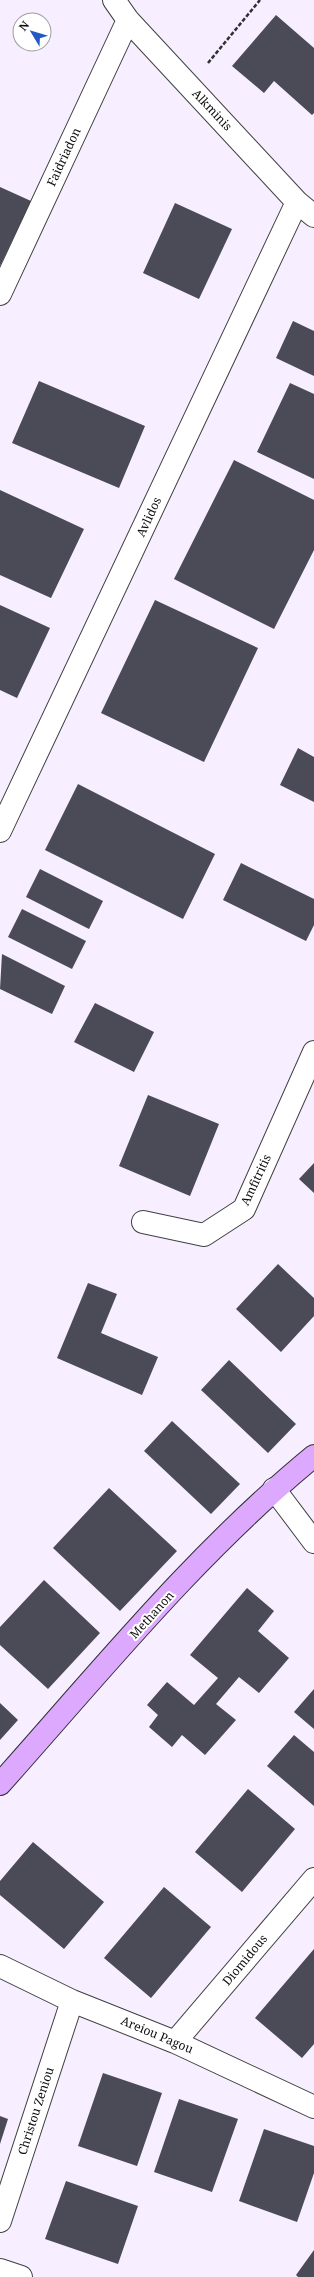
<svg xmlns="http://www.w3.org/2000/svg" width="314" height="2277" viewBox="0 0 314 2277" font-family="'Noto Serif',serif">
	<rect width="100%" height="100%" fill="#f7eeff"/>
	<path fill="#4b4a57" d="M 276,15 L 314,48 L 314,113 L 312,115 L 274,81 L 264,93 L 232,66 Z
		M 0,187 L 31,201 L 0,266 Z
		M 175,203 L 232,229 L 199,299 L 143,273 Z
		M 293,321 L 314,331 L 314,376 L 276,358 Z
		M 39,381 L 145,426 L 119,488 L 12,443 Z
		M 290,383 L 314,394 L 314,479 L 257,452 Z
		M 234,460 L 314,500 L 314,550 L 274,629 L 174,579 Z
		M 0,490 L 84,529 L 51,598 L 0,575 Z
		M 155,600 L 258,648 L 204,762 L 101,713 Z
		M 0,605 L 50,628 L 17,698 L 0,690 Z
		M 298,748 L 314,757 L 314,802 L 280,785 Z
		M 78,784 L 215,854 L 183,919 L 45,850 Z
		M 241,863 L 314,899 L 314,925 L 306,941 L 223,900 Z
		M 40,869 L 103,901 L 89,929 L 26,897 Z
		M 22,909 L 86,941 L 72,969 L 8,937 Z
		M 2,954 L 65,986 L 52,1014 L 0,989 Z
		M 95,1003 L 154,1032 L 134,1072 L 74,1042 Z
		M 148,1095 L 219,1124 L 190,1196 L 119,1166 Z
		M 314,1163 L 314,1193 L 299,1179 Z
		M 278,1264 L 314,1298 L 314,1316 L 281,1352 L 236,1309 Z
		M 88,1283 L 117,1294 L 101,1333 L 158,1357 L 142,1395 L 57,1358 Z
		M 229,1360 L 296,1424 L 268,1453 L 201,1390 Z
		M 172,1421 L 240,1484 L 211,1514 L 144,1451 Z
		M 109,1488 L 177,1551 L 120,1611 L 53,1548 Z
		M 44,1580 L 100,1633 L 48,1689 L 0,1645 L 0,1627 Z
		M 247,1588 L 274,1611 L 258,1631 L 289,1658 L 259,1693 L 239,1677 L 216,1704 L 236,1720 L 205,1755 L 182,1735 L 172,1747 L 149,1727 L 158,1715 L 147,1705 L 167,1682 L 194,1705 L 218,1678 L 190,1655 Z
		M 314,1689 L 314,1729 L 294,1712 Z
		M 0,1703 L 18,1720 L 0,1740 Z
		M 294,1735 L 314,1752 L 314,1806 L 267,1766 Z
		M 248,1789 L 295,1829 L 242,1892 L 195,1852 Z
		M 33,1842 L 104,1902 L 64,1949 L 0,1895 L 0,1881 Z
		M 164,1887 L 211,1927 L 151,1998 L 104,1958 Z
		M 314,1949 L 314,2044 L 302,2058 L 255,2018 Z
		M 103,2073 L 162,2093 L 137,2166 L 78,2146 Z
		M 179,2099 L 238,2119 L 212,2192 L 154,2172 Z
		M 0,2116 L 8,2119 L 0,2144 Z
		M 264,2129 L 314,2146 L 314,2173 L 297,2222 L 239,2201 Z
		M 66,2181 L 138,2206 L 118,2264 L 45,2239 Z
		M 314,2250 L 314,2277 L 298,2277 L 296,2275 Z"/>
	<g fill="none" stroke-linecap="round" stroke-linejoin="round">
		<g stroke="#414141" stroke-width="24">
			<path id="street" d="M 114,0 L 128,20 L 297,202 L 314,216
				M 0,294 L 128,20
				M 0,831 L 297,202
				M 143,1222 L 204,1235 L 244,1209 L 314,1052
				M 274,1489 L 314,1542
				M 0,1966 L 72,2001 L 175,2042 L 314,2107
				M 175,2042 L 314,1879
				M 0,2221 L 72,2001
				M 0,2270 L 21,2277"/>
		</g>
		<g stroke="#303030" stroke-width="24">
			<path id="secondary" d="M 0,1784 C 100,1672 197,1552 314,1456"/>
		</g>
		<path stroke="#303030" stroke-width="2.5" stroke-dasharray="4 2" stroke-linecap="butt" d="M 208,63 L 260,0"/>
		<use href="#street" stroke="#fff" stroke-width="22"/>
		<use href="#secondary" stroke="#dca9ff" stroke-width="22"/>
	</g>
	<g text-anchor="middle" stroke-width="4" stroke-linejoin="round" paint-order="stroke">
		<g font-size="12" fill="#0e0e0e" stroke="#fff">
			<text transform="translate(212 110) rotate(47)" y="4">Alkminis</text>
			<text transform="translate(64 157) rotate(-65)" y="4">Faidriadon</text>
			<text transform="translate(149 517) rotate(-65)" y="4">Avlidos</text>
			<text transform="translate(256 1180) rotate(-65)" y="4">Amfitritis</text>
			<text transform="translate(152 1615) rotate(-48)" y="4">Methanon</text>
			<text transform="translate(245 1960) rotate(-50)" y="4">Diomidous</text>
			<text transform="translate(157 2035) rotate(23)" y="4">Areiou Pagou</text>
			<text transform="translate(36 2111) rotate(-72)" y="4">Christou Zeniou</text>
		</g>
	</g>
	<g transform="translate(32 32) rotate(308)"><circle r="19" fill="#ffffff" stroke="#9f9f9f"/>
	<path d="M0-3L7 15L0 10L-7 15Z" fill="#2059c3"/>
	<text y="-6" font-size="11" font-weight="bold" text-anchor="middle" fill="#0e0e0e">N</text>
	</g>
</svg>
